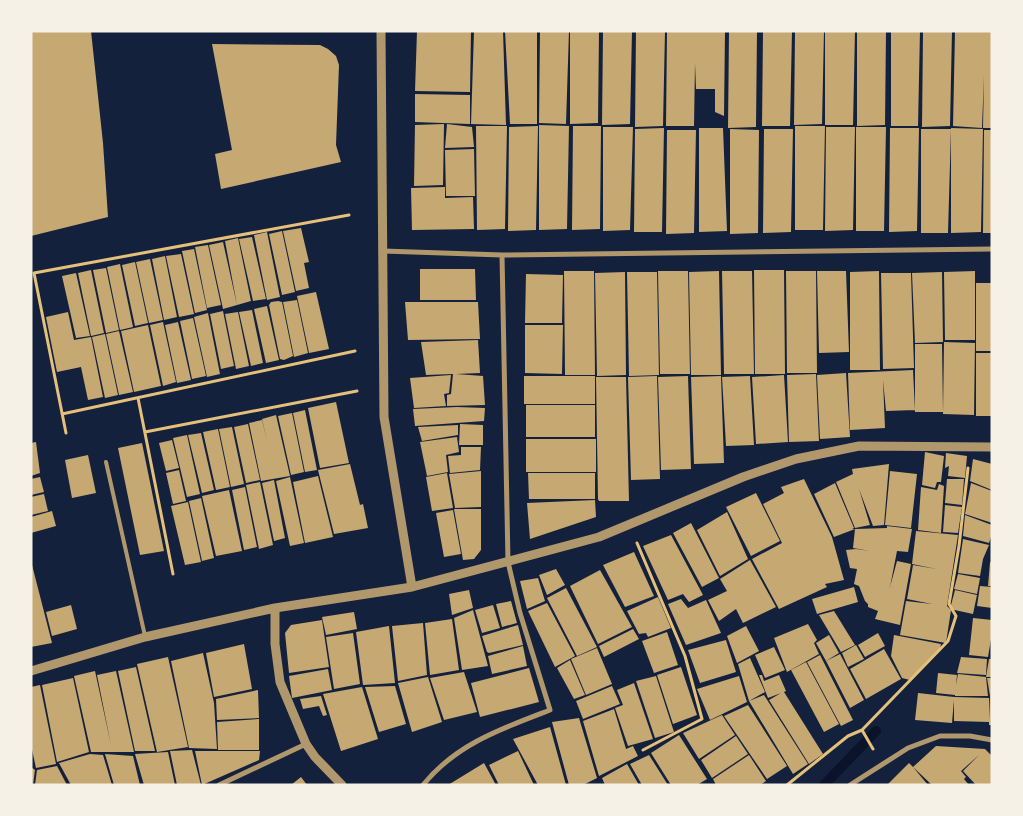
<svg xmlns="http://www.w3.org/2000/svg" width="1023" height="816" viewBox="0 0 1023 816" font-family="Commissioner,sans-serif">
	<rect width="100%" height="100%" fill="#14213d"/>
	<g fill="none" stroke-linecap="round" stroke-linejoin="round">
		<path stroke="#0b132b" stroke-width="10" d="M 824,785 L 876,731"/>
	</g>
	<path fill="#c6a872" d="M 31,31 L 91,31 L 103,143 L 108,217 L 31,236 Z
		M 417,31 L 471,31 L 470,92 L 415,91 Z
		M 474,31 L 503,31 L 506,125 L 471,124 Z
		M 505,31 L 537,31 L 537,124 L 510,124 Z
		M 540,31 L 569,31 L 566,124 L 539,123 Z
		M 570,31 L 599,31 L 598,123 L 570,124 Z
		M 603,31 L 632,31 L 630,124 L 602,125 Z
		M 636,31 L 665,31 L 663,126 L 635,127 Z
		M 667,31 L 725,31 L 724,116 L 715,112 L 715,89 L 696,89 L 695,63 L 694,126 L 666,126 Z
		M 729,31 L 757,31 L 756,127 L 728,128 Z
		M 763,31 L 792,31 L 790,126 L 762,126 Z
		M 795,31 L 824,31 L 822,124 L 794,125 Z
		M 825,31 L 855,31 L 853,125 L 825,125 Z
		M 857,31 L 886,31 L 885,125 L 857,126 Z
		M 891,31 L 920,31 L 918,126 L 891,126 Z
		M 923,31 L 952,31 L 950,126 L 922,127 Z
		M 955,31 L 992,31 L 992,128 L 983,128 L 984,75 L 982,128 L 953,126 Z
		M 212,44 L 320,45 L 328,49 L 336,56 L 339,65 L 336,145 L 341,162 L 221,189 L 215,154 L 232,150 Z
		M 415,94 L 470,95 L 470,124 L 415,122 Z
		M 444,124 L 443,185 L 414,186 L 415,125 Z
		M 447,124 L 472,127 L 474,147 L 445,148 Z
		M 539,125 L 569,126 L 567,229 L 539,230 Z
		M 476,126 L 507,126 L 505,229 L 477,230 Z
		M 538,126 L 536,230 L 508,231 L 509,127 Z
		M 573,126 L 601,126 L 600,229 L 572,230 Z
		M 795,126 L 825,126 L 823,230 L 795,230 Z
		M 603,127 L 633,127 L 630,230 L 603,231 Z
		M 826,127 L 855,127 L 853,230 L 825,231 Z
		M 856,127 L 886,127 L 884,231 L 856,231 Z
		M 664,128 L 662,232 L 634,232 L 635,129 Z
		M 699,128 L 723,128 L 727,231 L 699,232 Z
		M 890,128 L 919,128 L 917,231 L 889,232 Z
		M 951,128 L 983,129 L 981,232 L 951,233 Z
		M 730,129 L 759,130 L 758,233 L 730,234 Z
		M 764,129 L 793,129 L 791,232 L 763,233 Z
		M 921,129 L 951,129 L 948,233 L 921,233 Z
		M 667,130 L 696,130 L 694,233 L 666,234 Z
		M 984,130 L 992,130 L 992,233 L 983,233 Z
		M 474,149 L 475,196 L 446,196 L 445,150 Z
		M 445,187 L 445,198 L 473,197 L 474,229 L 412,230 L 411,188 Z
		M 301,228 L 309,262 L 304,263 L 309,288 L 296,291 L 283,231 Z
		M 282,231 L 295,292 L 282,295 L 269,234 Z
		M 267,232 L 280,297 L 267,300 L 254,235 Z
		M 252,237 L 266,299 L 253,301 L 239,239 Z
		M 238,238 L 251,301 L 237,305 L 225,241 Z
		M 223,242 L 237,305 L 223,309 L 209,245 Z
		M 208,245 L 221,305 L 207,308 L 195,247 Z
		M 194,249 L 207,310 L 195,313 L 182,251 Z
		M 181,254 L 194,314 L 179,317 L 166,256 Z
		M 165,256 L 177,317 L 164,320 L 152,259 Z
		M 150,259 L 163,320 L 149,323 L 136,262 Z
		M 135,262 L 148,323 L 135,326 L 122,265 Z
		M 120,264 L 133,327 L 120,330 L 107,267 Z
		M 106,268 L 119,330 L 106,333 L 93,270 Z
		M 420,269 L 475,269 L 476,300 L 420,300 Z
		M 91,270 L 104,333 L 91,336 L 78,273 Z
		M 754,270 L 784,270 L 785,374 L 755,374 Z
		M 564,271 L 594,271 L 595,375 L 565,375 Z
		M 658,271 L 688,271 L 690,374 L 660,374 Z
		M 719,271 L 721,375 L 691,375 L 689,272 Z
		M 722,271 L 752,271 L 754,374 L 724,374 Z
		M 786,271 L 816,271 L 817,373 L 787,373 Z
		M 817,271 L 846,271 L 849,352 L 819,353 Z
		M 879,271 L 880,370 L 850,370 L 850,272 Z
		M 975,271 L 975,340 L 945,340 L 944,272 Z
		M 625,272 L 626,375 L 597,376 L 595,273 Z
		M 627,272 L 657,272 L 659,375 L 629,376 Z
		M 942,272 L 943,342 L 915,343 L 912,273 Z
		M 76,273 L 90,336 L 76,338 L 62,276 Z
		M 881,273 L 911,273 L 914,368 L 883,369 Z
		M 526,274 L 563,275 L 562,323 L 525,323 Z
		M 976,283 L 992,283 L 992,351 L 976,351 Z
		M 316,292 L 329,349 L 309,353 L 297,296 Z
		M 297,300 L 308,353 L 294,357 L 283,302 Z
		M 278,301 L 282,302 L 293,356 L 284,360 L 280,359 L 269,305 L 271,302 Z
		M 405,302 L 478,302 L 480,339 L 408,340 Z
		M 267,306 L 279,360 L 266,363 L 254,309 Z
		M 252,310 L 263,363 L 251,366 L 239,312 Z
		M 223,311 L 234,366 L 221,369 L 210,314 Z
		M 68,312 L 74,340 L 91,337 L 103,397 L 88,400 L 81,367 L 57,372 L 46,317 Z
		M 238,312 L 249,366 L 236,369 L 225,314 Z
		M 208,313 L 220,374 L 207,377 L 194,317 Z
		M 193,318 L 206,376 L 192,379 L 180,321 Z
		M 163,322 L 176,382 L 163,386 L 150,325 Z
		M 178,322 L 191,380 L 177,383 L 165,325 Z
		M 148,325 L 161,386 L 134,392 L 121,331 Z
		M 525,325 L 563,325 L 562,374 L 525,373 Z
		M 119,331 L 133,392 L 119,395 L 106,334 Z
		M 105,334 L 118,395 L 105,398 L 92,337 Z
		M 478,340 L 480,373 L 456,374 L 483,376 L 485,405 L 447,406 L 447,395 L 451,394 L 453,374 L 426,375 L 421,342 Z
		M 944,342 L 975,343 L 974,415 L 943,414 Z
		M 915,344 L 942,344 L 943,412 L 915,412 Z
		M 976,353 L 992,353 L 992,416 L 976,416 Z
		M 913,370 L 915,410 L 886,411 L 883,380 L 885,428 L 850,430 L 848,373 Z
		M 846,373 L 850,437 L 820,439 L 817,375 Z
		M 816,374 L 819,441 L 789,442 L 787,375 Z
		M 451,375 L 449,393 L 444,394 L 446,406 L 414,408 L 410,378 Z
		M 784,375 L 788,442 L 756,444 L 752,377 Z
		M 524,376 L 595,376 L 595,404 L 524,404 Z
		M 657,376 L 660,479 L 631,480 L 628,377 Z
		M 688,376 L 691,469 L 661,470 L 658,377 Z
		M 721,376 L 724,463 L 694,464 L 691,377 Z
		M 750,376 L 754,445 L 726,446 L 722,377 Z
		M 596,377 L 626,377 L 629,501 L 599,501 L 598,499 Z
		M 336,402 L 349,463 L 320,468 L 308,408 Z
		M 526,405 L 595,405 L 595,437 L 526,437 Z
		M 457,407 L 485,408 L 484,421 L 415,426 L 413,409 Z
		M 305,410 L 317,470 L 305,472 L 293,413 Z
		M 292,413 L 304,472 L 291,475 L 278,416 Z
		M 276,415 L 290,476 L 261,481 L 249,423 L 262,420 L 267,440 L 262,419 Z
		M 248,424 L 260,480 L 246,483 L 234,427 Z
		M 460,424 L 483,425 L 483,445 L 459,445 Z
		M 458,425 L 458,435 L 422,441 L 418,427 Z
		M 232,427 L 244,484 L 231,487 L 219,429 Z
		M 218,429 L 230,487 L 216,490 L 203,432 Z
		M 201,433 L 214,490 L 202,493 L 188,435 Z
		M 187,435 L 200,494 L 187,497 L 173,438 Z
		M 457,437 L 459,452 L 446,455 L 448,472 L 427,476 L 420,442 Z
		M 526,439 L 596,439 L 596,472 L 526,472 Z
		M 172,440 L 179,468 L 166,471 L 159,443 Z
		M 36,442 L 40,473 L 31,476 L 31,443 Z
		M 142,443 L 164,551 L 140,555 L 118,448 Z
		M 461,447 L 481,447 L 480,470 L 450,473 L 448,456 L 461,455 Z
		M 925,452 L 944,456 L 941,482 L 937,482 L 935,488 L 922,485 Z
		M 946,453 L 967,456 L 965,478 L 948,476 L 949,466 L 945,468 Z
		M 88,455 L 96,493 L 72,498 L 65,460 Z
		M 973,459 L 992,464 L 992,490 L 970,481 Z
		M 350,464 L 360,505 L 363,504 L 368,528 L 334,534 L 318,470 Z
		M 889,464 L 884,525 L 873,526 L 859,489 L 870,525 L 855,528 L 836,482 L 853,474 L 852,469 Z
		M 179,470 L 186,501 L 173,504 L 166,473 Z
		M 481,471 L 481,507 L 455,508 L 449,474 Z
		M 890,471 L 917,474 L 911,528 L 885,525 Z
		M 447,473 L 453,508 L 432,511 L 426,477 Z
		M 528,473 L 595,473 L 595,499 L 529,499 Z
		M 318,476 L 333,537 L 305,543 L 293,482 Z
		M 40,477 L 44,492 L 31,495 L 31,479 Z
		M 290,477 L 304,543 L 290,546 L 276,481 Z
		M 804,479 L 832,537 L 844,580 L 825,584 L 827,587 L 779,609 L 752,559 L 782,543 L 763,504 L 784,493 L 781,487 Z
		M 947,479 L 964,479 L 962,505 L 945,503 Z
		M 274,480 L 285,538 L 274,541 L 262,483 Z
		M 260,482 L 273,545 L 259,549 L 246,485 Z
		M 835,483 L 854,528 L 852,529 L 855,529 L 834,537 L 814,494 Z
		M 971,483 L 992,491 L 992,523 L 965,514 Z
		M 939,484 L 944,486 L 941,533 L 918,530 L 921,487 L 937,490 Z
		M 245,487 L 257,547 L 244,550 L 232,490 Z
		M 229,490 L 242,551 L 216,556 L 202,496 Z
		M 756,493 L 780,541 L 751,556 L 726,507 Z
		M 44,494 L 48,511 L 31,515 L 31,497 Z
		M 201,498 L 214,558 L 202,561 L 189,501 Z
		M 595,500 L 596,517 L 530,539 L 527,503 Z
		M 188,502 L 201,562 L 185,565 L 171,506 Z
		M 945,505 L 962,507 L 958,533 L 943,532 Z
		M 454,509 L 481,509 L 481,550 L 474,559 L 463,560 Z
		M 453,510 L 461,554 L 444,557 L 436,513 Z
		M 52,511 L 56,526 L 31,533 L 31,517 Z
		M 727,512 L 748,559 L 720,576 L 697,530 Z
		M 965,515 L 992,525 L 992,534 L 989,543 L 963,536 Z
		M 691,523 L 719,578 L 702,587 L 673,533 Z
		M 887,526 L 912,529 L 908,552 L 897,551 L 890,587 L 883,586 L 896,588 L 890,587 L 897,561 L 911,564 L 900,625 L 875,619 L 878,611 L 868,607 L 868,604 L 865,601 L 859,586 L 854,584 L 857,569 L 850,568 L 846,550 L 856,549 L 870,551 L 853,548 L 855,529 L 887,528 Z
		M 916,531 L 958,535 L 947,606 L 951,610 L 946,643 L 900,635 L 906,601 L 932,604 L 907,599 L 913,565 L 937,569 L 912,564 Z
		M 671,535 L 703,595 L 689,602 L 683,594 L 668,600 L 643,546 Z
		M 963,539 L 989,545 L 983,559 L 980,576 L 958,573 Z
		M 634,552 L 654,596 L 625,607 L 603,565 Z
		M 750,560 L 776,607 L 743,623 L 736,609 L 719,621 L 708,600 L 727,591 L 720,579 Z
		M 31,561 L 52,643 L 31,647 Z
		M 990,562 L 992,562 L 992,586 L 988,586 Z
		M 556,569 L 565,585 L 547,595 L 539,575 Z
		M 600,570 L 632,627 L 598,644 L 570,586 Z
		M 958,574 L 980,578 L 977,594 L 954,589 Z
		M 538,578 L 545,601 L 527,609 L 520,581 Z
		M 980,586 L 992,587 L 992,608 L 977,606 Z
		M 854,587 L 858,602 L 817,614 L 812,599 Z
		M 566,588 L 597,647 L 577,656 L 547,598 Z
		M 469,590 L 473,608 L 452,615 L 449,594 Z
		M 955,590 L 977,595 L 973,614 L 950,609 Z
		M 658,597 L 671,628 L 648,637 L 646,633 L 639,634 L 627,611 Z
		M 681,599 L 688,608 L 706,600 L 721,633 L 686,645 L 668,604 Z
		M 511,601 L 517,623 L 502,627 L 496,604 Z
		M 547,603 L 575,656 L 555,667 L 528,611 Z
		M 71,605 L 77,629 L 52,636 L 46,612 Z
		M 493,605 L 500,628 L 482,633 L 475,610 Z
		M 473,610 L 488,666 L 462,670 L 454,618 Z
		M 834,611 L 855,645 L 841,652 L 819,615 Z
		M 354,612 L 357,629 L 326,635 L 322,617 Z
		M 973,618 L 992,620 L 992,633 L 988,657 L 969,655 Z
		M 452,619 L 459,670 L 430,675 L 425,623 Z
		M 322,620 L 329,667 L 289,673 L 285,633 L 291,625 Z
		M 423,623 L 427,675 L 398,681 L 392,626 Z
		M 808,624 L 817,640 L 814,643 L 819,654 L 787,672 L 774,638 Z
		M 518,625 L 523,645 L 489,653 L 487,652 L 482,636 Z
		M 389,626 L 395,683 L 363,685 L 356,632 Z
		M 746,626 L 759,651 L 737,663 L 727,636 Z
		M 633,629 L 639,639 L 604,657 L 599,646 Z
		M 667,632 L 678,665 L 654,673 L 642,641 Z
		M 353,633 L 360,684 L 334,689 L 326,637 Z
		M 878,633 L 885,646 L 865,657 L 858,645 Z
		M 829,635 L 839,653 L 826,661 L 816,643 Z
		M 894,635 L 941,644 L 940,649 L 910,680 L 902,678 L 891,656 Z
		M 726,640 L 736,672 L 700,683 L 688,650 Z
		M 244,644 L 252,689 L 214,697 L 206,653 Z
		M 856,645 L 864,659 L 848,667 L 842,653 Z
		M 523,646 L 527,666 L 492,674 L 488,656 Z
		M 774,647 L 785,670 L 765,678 L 755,655 Z
		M 597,648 L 612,684 L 586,695 L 571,659 Z
		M 884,649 L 901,679 L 866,699 L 850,669 Z
		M 203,653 L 214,703 L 217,749 L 189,748 L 171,661 Z
		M 840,654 L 864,700 L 850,708 L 826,661 Z
		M 820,655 L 853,720 L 841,726 L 807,662 Z
		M 168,657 L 188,747 L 157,752 L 137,664 Z
		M 961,657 L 987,659 L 986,675 L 957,673 Z
		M 750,658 L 765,692 L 749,701 L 738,664 Z
		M 989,659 L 992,659 L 992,677 L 986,677 Z
		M 570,660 L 585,695 L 574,699 L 557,668 Z
		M 806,662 L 839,724 L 824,732 L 791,670 Z
		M 136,667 L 155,751 L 135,751 L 118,671 Z
		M 681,667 L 697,715 L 673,724 L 657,675 Z
		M 529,668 L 539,702 L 480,717 L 471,683 Z
		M 328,669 L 332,690 L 292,698 L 289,676 Z
		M 95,671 L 111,745 L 97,675 L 116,671 L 134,752 L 91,752 L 74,676 Z
		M 464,672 L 477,712 L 444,720 L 430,678 Z
		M 938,673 L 957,675 L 956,685 L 958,674 L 986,677 L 988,696 L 955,696 L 955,695 L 936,693 Z
		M 759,675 L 762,675 L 764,681 L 779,675 L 786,691 L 784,692 L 823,754 L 809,764 L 769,700 L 781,693 L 768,698 Z
		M 656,676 L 674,732 L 655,738 L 636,681 Z
		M 739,676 L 747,702 L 710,720 L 697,689 Z
		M 428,677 L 442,722 L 412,732 L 398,683 Z
		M 73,678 L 89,752 L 57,762 L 42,685 Z
		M 987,678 L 992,678 L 992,725 L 989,725 L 989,722 L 954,721 L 954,700 L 952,723 L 915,720 L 918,693 L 954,697 L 989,698 L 989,720 L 990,696 Z
		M 634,683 L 653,739 L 628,746 L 615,708 L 623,705 L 617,690 Z
		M 40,685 L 56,764 L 36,768 L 31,745 L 31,687 Z
		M 395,686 L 406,724 L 379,732 L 365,687 Z
		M 612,686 L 620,704 L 583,719 L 576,701 Z
		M 362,687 L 378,739 L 341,751 L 323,694 Z
		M 258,690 L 259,718 L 217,720 L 216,699 Z
		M 764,695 L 808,764 L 793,774 L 749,701 Z
		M 321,696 L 327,715 L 323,716 L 319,706 L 303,709 L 300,699 Z
		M 748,705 L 787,766 L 767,779 L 724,716 Z
		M 614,709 L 626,749 L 633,746 L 638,756 L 599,776 L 583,721 Z
		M 722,715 L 735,735 L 699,759 L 683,733 Z
		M 579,718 L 597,778 L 583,785 L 569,785 L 552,722 Z
		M 259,719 L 259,750 L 218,750 L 217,722 Z
		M 550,727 L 566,785 L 538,785 L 513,739 Z
		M 679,735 L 707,779 L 697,785 L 671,785 L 651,753 Z
		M 736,736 L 748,754 L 712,778 L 701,760 Z
		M 936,746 L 985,749 L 992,756 L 992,785 L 976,785 L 963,771 L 979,755 L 961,771 L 966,777 L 964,779 L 969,785 L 932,785 L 913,767 L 928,785 L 887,785 L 909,763 L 913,767 Z
		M 192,750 L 201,785 L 177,785 L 170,751 Z
		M 195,751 L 260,751 L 259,760 L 202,785 Z
		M 518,751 L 534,785 L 499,785 L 489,765 Z
		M 168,752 L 175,785 L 144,785 L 135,754 Z
		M 90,754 L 103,755 L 112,785 L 71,785 L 59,763 Z
		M 105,754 L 133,756 L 140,785 L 114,785 Z
		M 649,755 L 668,785 L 642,785 L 630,764 Z
		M 749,755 L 766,781 L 760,785 L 716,785 L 713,779 Z
		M 484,763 L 496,785 L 448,785 Z
		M 627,764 L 639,785 L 605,785 L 602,778 Z
		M 57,766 L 67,785 L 35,785 L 37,770 Z
		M 31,767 L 35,770 L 33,785 L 31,785 Z
		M 301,777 L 307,785 L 291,785 Z"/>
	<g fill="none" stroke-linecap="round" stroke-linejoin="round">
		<path stroke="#e5c07b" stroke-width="3" d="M 138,398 L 173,574
			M 62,414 L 355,351
			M 145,432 L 357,391
			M 66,433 L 34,273 L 349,215
			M 637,543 L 685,656 L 702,719 L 643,750
			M 862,730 L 873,749
			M 787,785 L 848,736 L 862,730 L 948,641 L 956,616 L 949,604 L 959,546 L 968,468"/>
		<path stroke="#b1986c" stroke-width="4" d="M 106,462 L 145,636"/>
		<path stroke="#b1986c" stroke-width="5" d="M 383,251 L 502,255 L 992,249
			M 219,785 L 306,744
			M 423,785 C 456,744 503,728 550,710 L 520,613 L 508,562 L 502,255
			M 850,785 L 908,748 L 940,736 L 970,736 L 992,740"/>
		<path stroke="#b1986c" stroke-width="9" d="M 381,31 L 384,417 L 412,587
			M 275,608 L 275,644 L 280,682 L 306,744 L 315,757 L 342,785
			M 31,671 L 145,637 L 275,608 L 412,587 L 599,537 L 743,477 L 796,459 L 859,446 L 992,447"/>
	</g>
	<rect width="1023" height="816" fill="none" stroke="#f6f1e7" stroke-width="65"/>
</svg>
